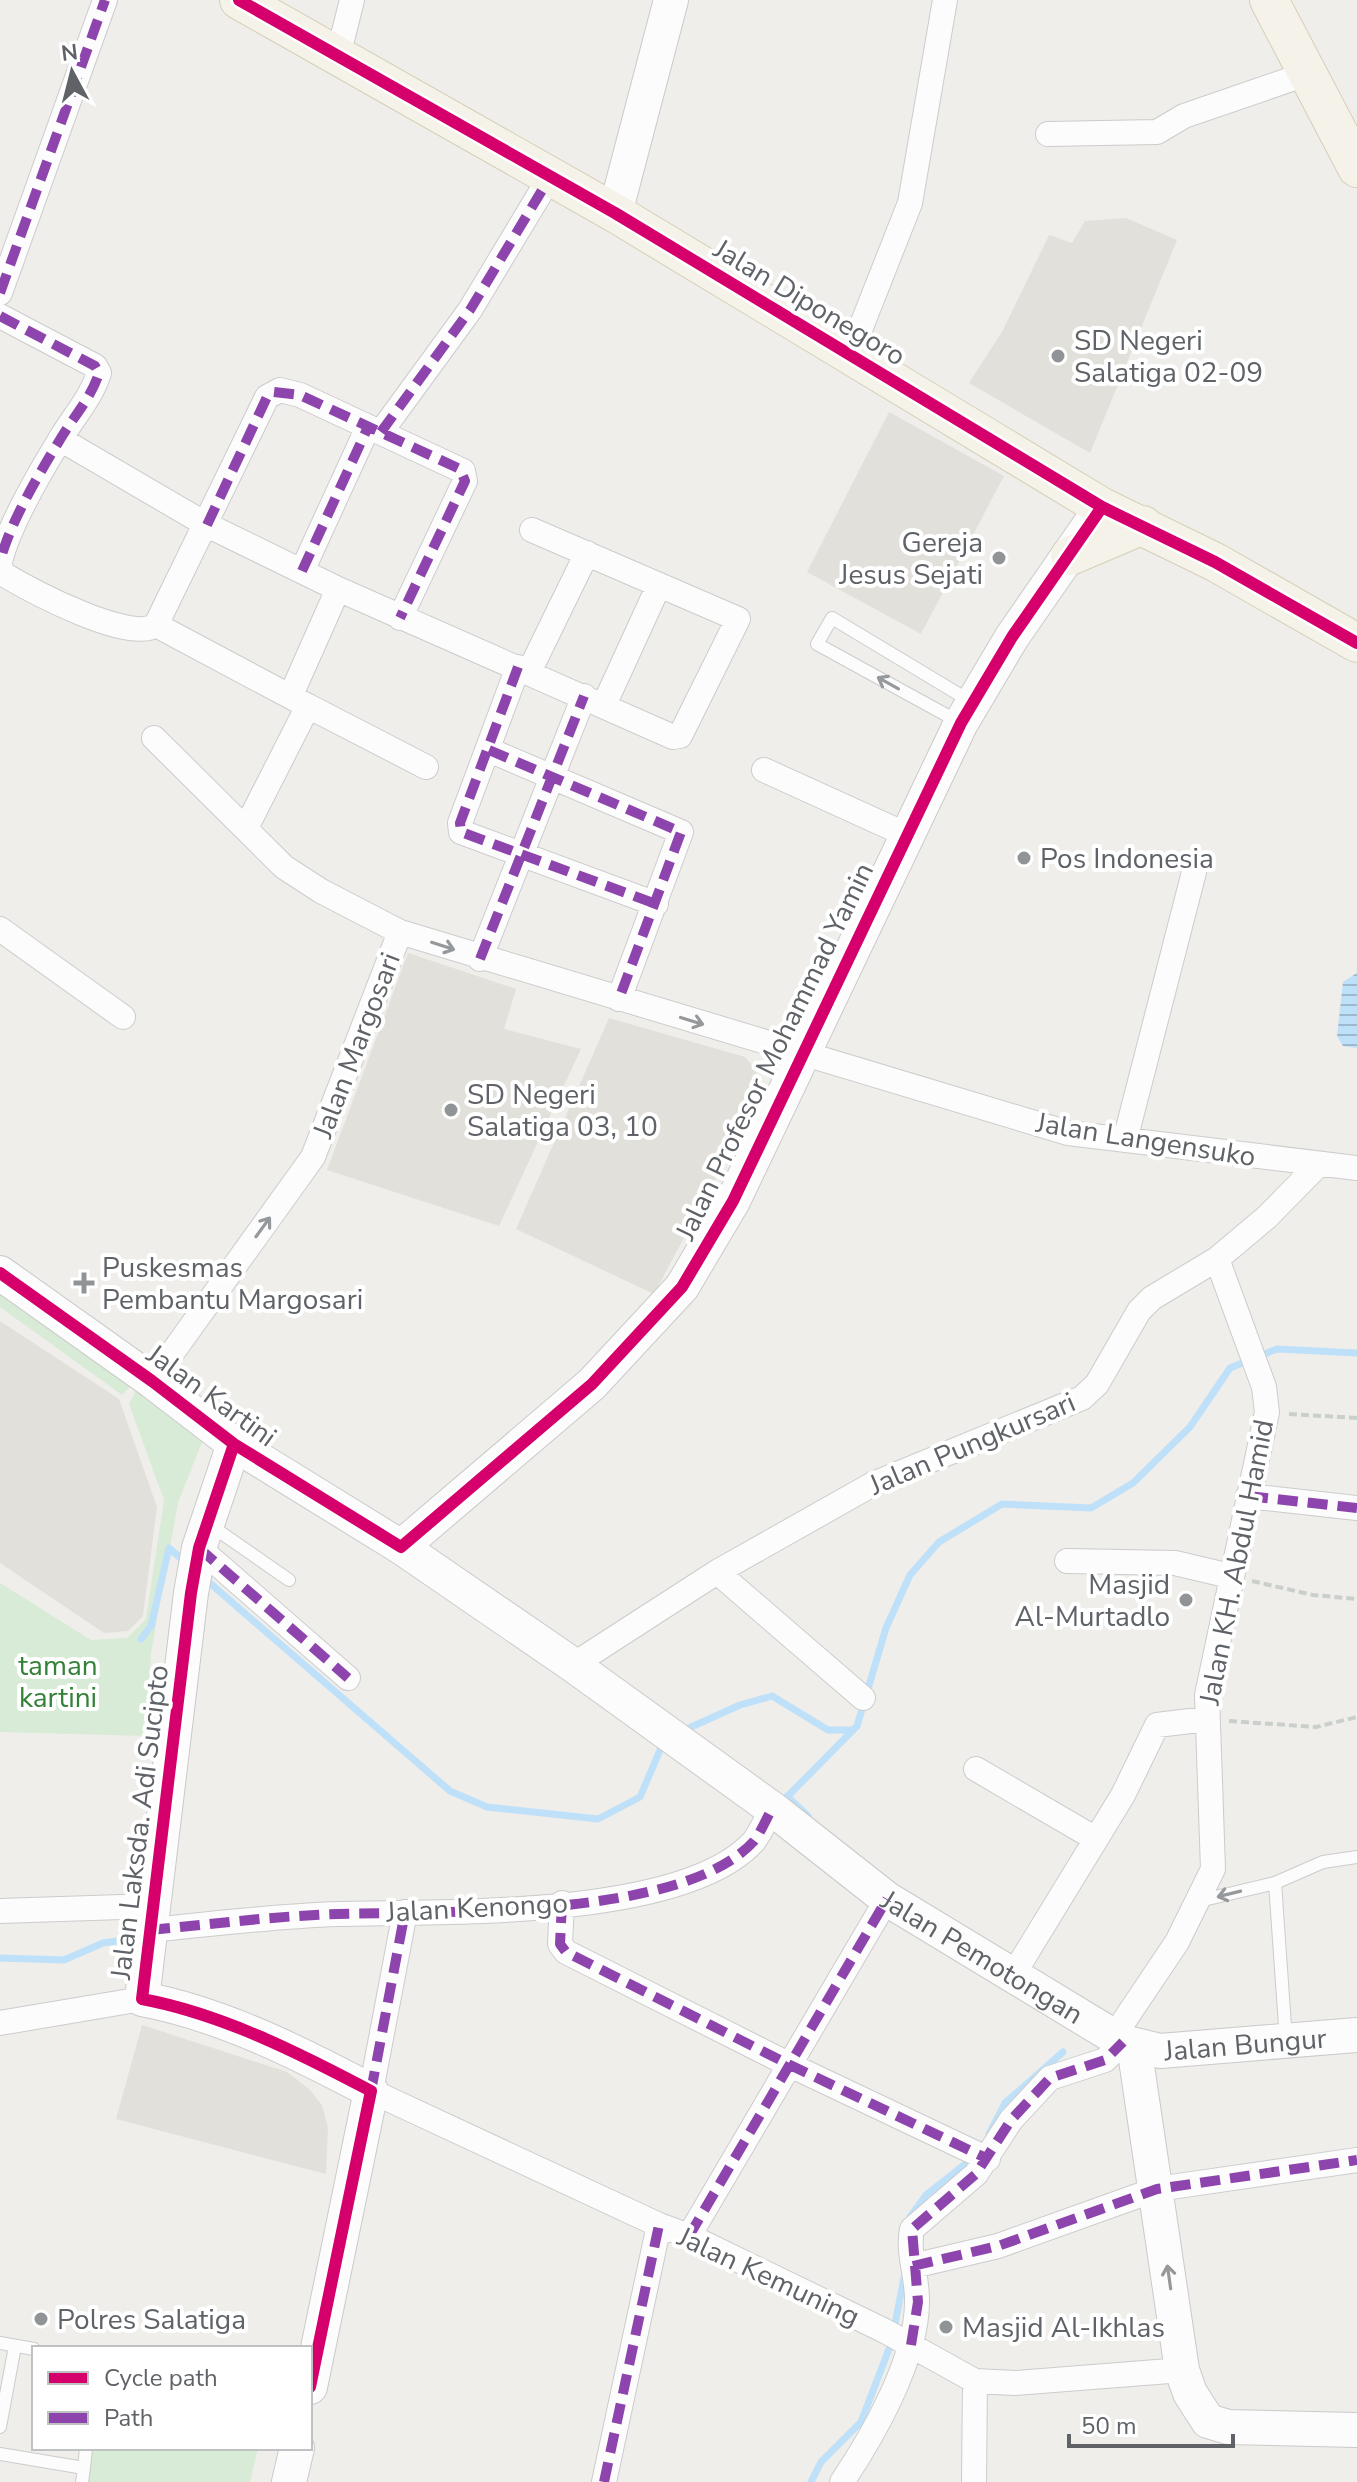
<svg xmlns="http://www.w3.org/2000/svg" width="1357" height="2482" viewBox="0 0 1357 2482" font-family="'Nunito Sans',sans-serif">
	<defs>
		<pattern id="water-rules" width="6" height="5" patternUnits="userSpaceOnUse" patternTransform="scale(2)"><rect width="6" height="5" fill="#bfe0f9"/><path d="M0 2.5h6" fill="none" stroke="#9eb9cd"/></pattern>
	</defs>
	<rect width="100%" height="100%" fill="#efeeea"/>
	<path fill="#e2e0da" d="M 1126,218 L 1177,240 L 1090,453 L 969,383 L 1003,330 L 1049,235 L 1072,243 L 1085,221 Z
		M 889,412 L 1004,476 L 921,634 L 807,572 Z
		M 408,953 L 516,989 L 504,1029 L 581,1049 L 499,1226 L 327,1170 Z
		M 609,1018 L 745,1057 L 755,1069 L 763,1089 L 654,1294 L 516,1229 Z
		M 0,1321 L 119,1399 L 157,1507 L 143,1616 L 128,1631 L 104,1633 L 0,1563 Z
		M 142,2025 L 287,2072 L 309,2089 L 322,2105 L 328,2128 L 326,2174 L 116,2119 Z"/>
	<path fill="#d8ebd6" d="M 0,1282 L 137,1379 L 122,1395 L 0,1307 Z
		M 143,1376 L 208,1427 L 178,1503 L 151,1653 L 146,1736 L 0,1732 L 0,1583 L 91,1640 L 127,1638 L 146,1619 L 164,1500 L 129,1404 Z
		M 83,2448 L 258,2448 L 250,2482 L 76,2482 Z"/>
	<path fill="url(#water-rules)" d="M 1357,973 L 1357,1047 L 1356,1048 L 1343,1046 L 1337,1036 L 1343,982 Z"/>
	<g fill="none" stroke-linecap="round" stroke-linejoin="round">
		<path stroke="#bfe0f9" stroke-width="7" d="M 204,1578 L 450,1791 L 487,1807 L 598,1819 L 640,1797 L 663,1743
			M 141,1639 L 151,1626 L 169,1548 L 185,1562
			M 680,1732 L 740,1705 L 772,1696 L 828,1730 L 853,1730
			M 787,1796 L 808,1816
			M 782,1802 L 857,1726 L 886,1628 L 910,1575 L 939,1542 L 1002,1504 L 1091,1508 L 1133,1483 L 1190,1427 L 1230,1368 L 1277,1349 L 1357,1353
			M 0,1958 L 64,1960 L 103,1943 L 139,1938
			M 989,2134 L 1005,2103 L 1063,2052
			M 910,2217 L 926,2195 L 973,2158
			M 894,2329 L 904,2278
			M 811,2482 L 821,2462 L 861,2422 L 892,2341"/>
		<g stroke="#cbcccc" stroke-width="14">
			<path id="lane" d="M 959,722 L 817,644 L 832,618 L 970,701
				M 210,1525 L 289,1580
				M 1275,1883 L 1286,2040
				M 1199,1901 L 1275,1883 L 1323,1862 L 1357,1857
				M 0,2343 L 34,2349
				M 0,2427 L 15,2346
				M 0,2454 L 84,2468 L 82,2482
				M 84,2468 L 86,2448"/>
		</g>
		<g stroke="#cbcccc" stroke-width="26">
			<path id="street" d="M 338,56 L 352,0
				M 1048,134 L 1157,132 L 1184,116 L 1306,74
				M 0,293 L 105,0
				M 0,316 L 95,366 L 99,373 C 91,398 74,416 61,438 C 40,472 9,524 0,562
				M 850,355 L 910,203 L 945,0
				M 381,432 L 470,310 L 550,177
				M 60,439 L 207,525 L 338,589 L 673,737 L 680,736 L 738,619 L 532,530
				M 0,566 L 3,574 C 30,590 130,644 156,625
				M 302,571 L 368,427
				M 156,625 L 267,397 L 280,390 L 300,395 L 463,471 L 465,481 L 400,618
				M 156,625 L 308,706 L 247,826
				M 518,667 L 460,823 L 461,832 L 656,904
				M 529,672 L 587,553
				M 291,695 L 338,589
				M 604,705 L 659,585
				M 308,706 L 426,767
				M 154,738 L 284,867 L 321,891 L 400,932
				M 489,750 L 681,832 L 619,999
				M 764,770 L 907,835
				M 0,929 L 123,1017
				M 480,959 L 584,696
				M 1125,1140 L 1194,872
				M 152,1381 L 313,1157 L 400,932 L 1068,1133 L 1357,1168
				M 1248,1496 L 1357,1508
				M 199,1548 L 348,1678
				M 1067,1561 L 1175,1563 L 1230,1576
				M 717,1572 L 863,1698
				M 573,1665 L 717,1572 L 873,1484 L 1082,1398 L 1097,1384 L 1139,1311 L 1152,1298 L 1217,1259 L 1267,1217 L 1319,1164
				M 976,1769 L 1096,1839
				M 562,1903 L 560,1944 L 566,1952 L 790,2065 L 988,2159
				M 0,1911 L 152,1906
				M 405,1912 L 371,2091 L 659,2225 L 689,2236 L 885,2331 L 975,2381 L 1015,2383 L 1182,2370
				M 150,1930 C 213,1924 275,1916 338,1914 C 439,1911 683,1920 754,1841 C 761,1832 766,1819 772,1809
				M 1013,1975 L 1123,1795 L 1157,1725 L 1207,1719
				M 0,2023 L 142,1999
				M 1114,2036 L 1177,1942 L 1213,1869 L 1207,1695 L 1267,1412 L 1264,1387 L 1217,1259
				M 689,2236 L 887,1899
				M 913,2266 L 998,2246 L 1157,2189 L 1357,2160
				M 604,2482 L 659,2225
				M 842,2482 C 873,2436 917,2359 917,2302 C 918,2278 907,2253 912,2229 L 976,2174 L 1011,2120 L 1050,2078 L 1105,2060 L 1123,2042
				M 974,2482 L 975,2381"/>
		</g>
		<g stroke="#cacacb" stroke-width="36">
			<g id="secondary">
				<path d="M 615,213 L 671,0"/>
				<path id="s1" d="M 0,1273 L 152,1381 L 234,1444 L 401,1547 L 573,1665 L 774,1810 L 887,1899 L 1123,2042 L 1160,2051 L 1357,2035"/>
				<path d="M 234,1444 L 199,1548 L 191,1593 L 142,1999 C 222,2014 299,2053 371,2091 L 310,2387"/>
				<path d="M 401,1547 L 592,1384 L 682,1287 L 733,1201 L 961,723 L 1012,637 L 1102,507"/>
				<path d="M 1134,2046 L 1182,2370 L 1190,2393 L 1208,2421 L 1228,2427 L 1357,2430"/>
				<path d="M 289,2482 L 297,2448"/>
			</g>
		</g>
		<g stroke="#d7ceb8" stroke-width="40">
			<path id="primary" d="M 239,0 L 615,213 L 1102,507 L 1215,562 L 1357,643
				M 1269,0 L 1357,168
				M 1070,556 L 1143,525"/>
		</g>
		<path stroke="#cacfcc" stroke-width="4" stroke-dasharray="8 4" stroke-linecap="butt" d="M 1289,1414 L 1357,1418
			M 1252,1581 L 1313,1595 L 1357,1599
			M 1229,1721 L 1316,1727 L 1357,1717"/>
		<use href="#lane" stroke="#fdfcfc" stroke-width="12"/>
		<use href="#street" stroke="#fdfcfc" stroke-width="24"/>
		<use href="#secondary" stroke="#fdfcfc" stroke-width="34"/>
		<use href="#primary" stroke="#f4f2e9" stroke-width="38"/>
		<path stroke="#8e44ad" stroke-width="10" stroke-dasharray="20 10" stroke-linecap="butt" d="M 0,293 L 105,0
			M 0,316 L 95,366 L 99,373 C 91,398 74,416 61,438 C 40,472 9,524 0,562
			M 381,432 L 470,310 L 550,177
			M 207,525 L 267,397 L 274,392 L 300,395 L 460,469 L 465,481 L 400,618
			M 302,571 L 368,427
			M 518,667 L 460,823 L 461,832 L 656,904
			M 489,750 L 681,832 L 619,999
			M 480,959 L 584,696
			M 1248,1496 L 1357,1508
			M 199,1548 L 348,1678
			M 562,1903 L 560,1944 L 566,1952 L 790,2065 L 988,2159
			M 150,1930 C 213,1924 275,1916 338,1914 C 439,1911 683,1920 754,1841 C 761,1832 766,1819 772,1809
			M 371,2091 L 405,1912
			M 689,2236 L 887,1899
			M 913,2266 L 998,2246 L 1157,2189 L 1357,2160
			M 911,2345 L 918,2302 L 912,2229 L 976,2174 L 1011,2120 L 1050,2078 L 1105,2060 L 1123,2042
			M 604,2482 L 659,2225"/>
		<g stroke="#fff" stroke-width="17">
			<path id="cycleway" d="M 239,0 L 615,213 L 1102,507 L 1215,562 L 1357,643
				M 0,1273 L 152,1381 L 234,1444 L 401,1547 L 592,1384 L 682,1287 L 733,1201 L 961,723 L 1012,637 L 1102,507
				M 234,1444 L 199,1548 L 191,1593 L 142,1999 C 222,2014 299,2053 371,2091 L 310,2387"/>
		</g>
		<use href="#cycleway" stroke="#d6006c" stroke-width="12"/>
	</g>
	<defs><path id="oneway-shaft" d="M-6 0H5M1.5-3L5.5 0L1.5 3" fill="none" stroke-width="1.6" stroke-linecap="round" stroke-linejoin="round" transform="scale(2)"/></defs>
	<g stroke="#96999c">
		<use href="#oneway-shaft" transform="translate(888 683) rotate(-151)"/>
		<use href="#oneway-shaft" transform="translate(443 946) rotate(18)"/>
		<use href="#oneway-shaft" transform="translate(692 1021) rotate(17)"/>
		<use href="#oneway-shaft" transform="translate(263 1227) rotate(-54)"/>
		<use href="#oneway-shaft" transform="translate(1229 1894) rotate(166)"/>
		<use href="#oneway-shaft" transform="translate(1169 2277) rotate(-98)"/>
	</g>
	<g fill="#919496" stroke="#fff" stroke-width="3">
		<circle cx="1058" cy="356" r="8"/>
		<circle cx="999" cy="558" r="8"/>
		<circle cx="1024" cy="858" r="8"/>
		<circle cx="451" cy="1110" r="8"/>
		<path d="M80 1271h8v8h8v8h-8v8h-8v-8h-8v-8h8z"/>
		<circle cx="1186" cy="1600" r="8"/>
		<circle cx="41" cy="2319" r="8"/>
		<circle cx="946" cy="2327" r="8"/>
	</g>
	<g text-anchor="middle" stroke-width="8" stroke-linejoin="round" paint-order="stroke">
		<g font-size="28" fill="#5f6368" stroke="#fff">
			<text transform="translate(810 302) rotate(31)" y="10">Jalan Diponegoro</text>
			<text transform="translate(356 1045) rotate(-69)" y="10">Jalan Margosari</text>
			<text transform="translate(774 1051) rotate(-64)" y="10">Jalan Profesor Mohammad Yamin</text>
			<text transform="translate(1146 1139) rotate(9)" y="10">Jalan Langensuko</text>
			<text transform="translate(212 1395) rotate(36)" y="10">Jalan Kartini</text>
			<text transform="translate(972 1443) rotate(-23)" y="10">Jalan Pungkursari</text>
			<text transform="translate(1236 1562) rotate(-79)" y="10">Jalan KH. Abdul Hamid</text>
			<text transform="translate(139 1822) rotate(-83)" y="10">Jalan Laksda. Adi Sucipto</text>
			<text transform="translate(477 1907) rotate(-3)" y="10">Jalan Kenongo</text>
			<text dy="10" stroke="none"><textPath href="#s1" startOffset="1198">Jalan Pemotongan</textPath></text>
			<text dy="10" stroke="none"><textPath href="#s1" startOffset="1486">Jalan Bungur</textPath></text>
			<text transform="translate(769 2276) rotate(25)" y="10">Jalan Kemuning</text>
		</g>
		<g font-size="28" fill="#5f6368" stroke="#fff" text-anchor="start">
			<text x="1074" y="350">SD Negeri<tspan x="1074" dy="32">Salatiga 02-09</tspan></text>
			<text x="983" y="552" text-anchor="end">Gereja<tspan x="983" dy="32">Jesus Sejati</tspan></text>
			<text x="1040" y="868">Pos Indonesia</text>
			<text x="467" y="1104">SD Negeri<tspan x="467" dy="32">Salatiga 03, 10</tspan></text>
			<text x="102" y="1277">Puskesmas<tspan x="102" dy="32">Pembantu Margosari</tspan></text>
			<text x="1170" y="1594" text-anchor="end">Masjid<tspan x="1170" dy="32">Al-Murtadlo</tspan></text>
			<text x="57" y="2329">Polres Salatiga</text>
			<text x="962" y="2337">Masjid Al-Ikhlas</text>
		</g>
		<g font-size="28" fill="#348238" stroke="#fff">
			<text x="58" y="1675">taman<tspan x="58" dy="32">kartini</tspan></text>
		</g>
	</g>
	<rect x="32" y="2346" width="280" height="104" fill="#ffffff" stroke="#bfc1c3" stroke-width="2"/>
	<rect x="48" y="2372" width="40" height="12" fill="#d6006c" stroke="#bfc1c3" stroke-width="2"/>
	<text x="104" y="2386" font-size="24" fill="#5f6368">Cycle path</text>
	<rect x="48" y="2412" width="40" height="12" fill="#8e44ad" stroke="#bfc1c3" stroke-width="2"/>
	<text x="104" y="2426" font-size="24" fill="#5f6368">Path</text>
	<g transform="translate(72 72) rotate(353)" stroke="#ffffff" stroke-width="6" paint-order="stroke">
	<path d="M0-6L14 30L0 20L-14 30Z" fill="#5f6368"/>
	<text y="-12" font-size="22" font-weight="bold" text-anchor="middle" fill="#5f6368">N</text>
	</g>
	<path d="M1069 2434v12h164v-12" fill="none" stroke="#5f6368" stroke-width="4"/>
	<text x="1081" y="2434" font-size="24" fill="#5f6368" stroke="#ffffff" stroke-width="6" paint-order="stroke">50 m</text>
</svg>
